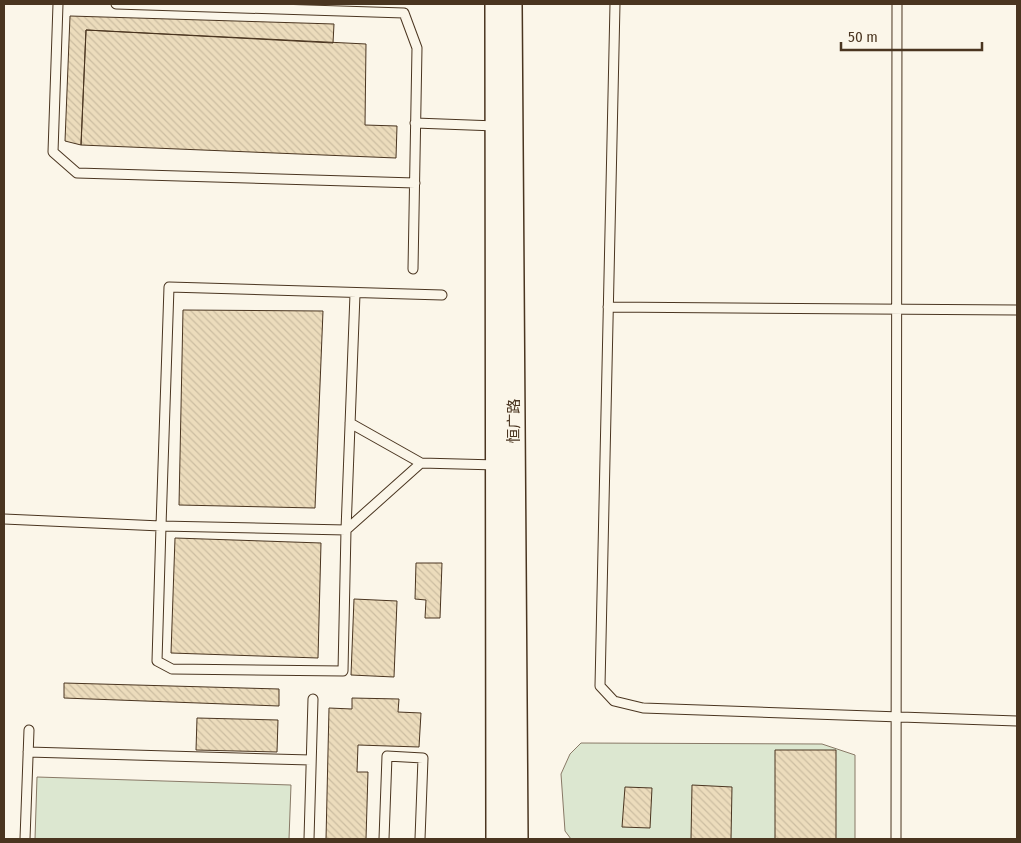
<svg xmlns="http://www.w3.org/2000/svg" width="1021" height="843" viewBox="0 0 1021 843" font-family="'Fira Sans Condensed','Noto Sans SC',sans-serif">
	<defs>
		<pattern id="building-back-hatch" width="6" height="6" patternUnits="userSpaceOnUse" patternTransform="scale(1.25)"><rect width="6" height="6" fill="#ecdcbc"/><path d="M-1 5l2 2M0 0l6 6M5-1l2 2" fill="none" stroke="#ccbda1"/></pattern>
	</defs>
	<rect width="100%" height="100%" fill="#fbf6e9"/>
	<path fill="#dce7d0" stroke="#887966" d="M 581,743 L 822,744 L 855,755 L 855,839 L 571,839 L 565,831 L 561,774 L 570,754 Z
		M 37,777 L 291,785 L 289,839 L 35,839 Z"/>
	<path fill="url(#building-back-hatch)" stroke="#4a3520" d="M 70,16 L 334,24 L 333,43 L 86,30 L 81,145 L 65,141 Z
		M 86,30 L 366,44 L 365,125 L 397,126 L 396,158 L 81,145 Z
		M 183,310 L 323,311 L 315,508 L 179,505 Z
		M 175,538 L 321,543 L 318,658 L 171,653 Z
		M 416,563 L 442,563 L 440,618 L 425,618 L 426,600 L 415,599 Z
		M 354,599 L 397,601 L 394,677 L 351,675 Z
		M 64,683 L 279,689 L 279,706 L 64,698 Z
		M 352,698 L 399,699 L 398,712 L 421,713 L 419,747 L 358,745 L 357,772 L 368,772 L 366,839 L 326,839 L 329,708 L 352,709 Z
		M 197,718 L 278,720 L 277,752 L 196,750 Z
		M 775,750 L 836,750 L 836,839 L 775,839 Z
		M 692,785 L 732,787 L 731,839 L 691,839 Z
		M 625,787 L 652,788 L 650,828 L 622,827 Z"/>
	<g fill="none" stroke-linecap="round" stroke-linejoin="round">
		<g stroke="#4a3520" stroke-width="11">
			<path id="service" d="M 58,4 L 53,152 L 77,173 L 415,183
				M 116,4 L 404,13 L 417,48 L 413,269
				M 615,4 L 600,686 L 614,701 L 643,708 L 1017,721
				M 415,123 L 496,126
				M 355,294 L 346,530 L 343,671 L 172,669 L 157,661 L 161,526 L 346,530 L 421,463
				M 608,307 L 1017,310
				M 350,423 L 421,463 L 497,465
				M 4,519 L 161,526 L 169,287 L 442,295
				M 28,752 L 311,760
				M 25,839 L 29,730
				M 309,839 L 313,699
				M 384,839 L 387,756 L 423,758 L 420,839
				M 896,839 L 897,4"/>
		</g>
		<g stroke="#4a3520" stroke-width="24">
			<path id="tertiary" d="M 496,4 L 497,839
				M 511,4 L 517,839"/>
		</g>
		<use href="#service" stroke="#fbf6e9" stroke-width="9"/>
		<use href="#tertiary" stroke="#fbf6e9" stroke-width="21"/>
	</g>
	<g text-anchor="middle" stroke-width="4" stroke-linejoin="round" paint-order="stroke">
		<g font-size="15" fill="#4a3520" stroke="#fbf6e9">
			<text transform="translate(514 421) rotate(-90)" y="5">恒广路</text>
		</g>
	</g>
	<rect width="1021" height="843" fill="none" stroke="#4a3520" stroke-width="10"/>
	<path d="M841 42v8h141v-8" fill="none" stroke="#4a3520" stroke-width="2.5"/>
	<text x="848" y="42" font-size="15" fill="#4a3520" stroke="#fbf6e9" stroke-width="4" paint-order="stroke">50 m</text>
</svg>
